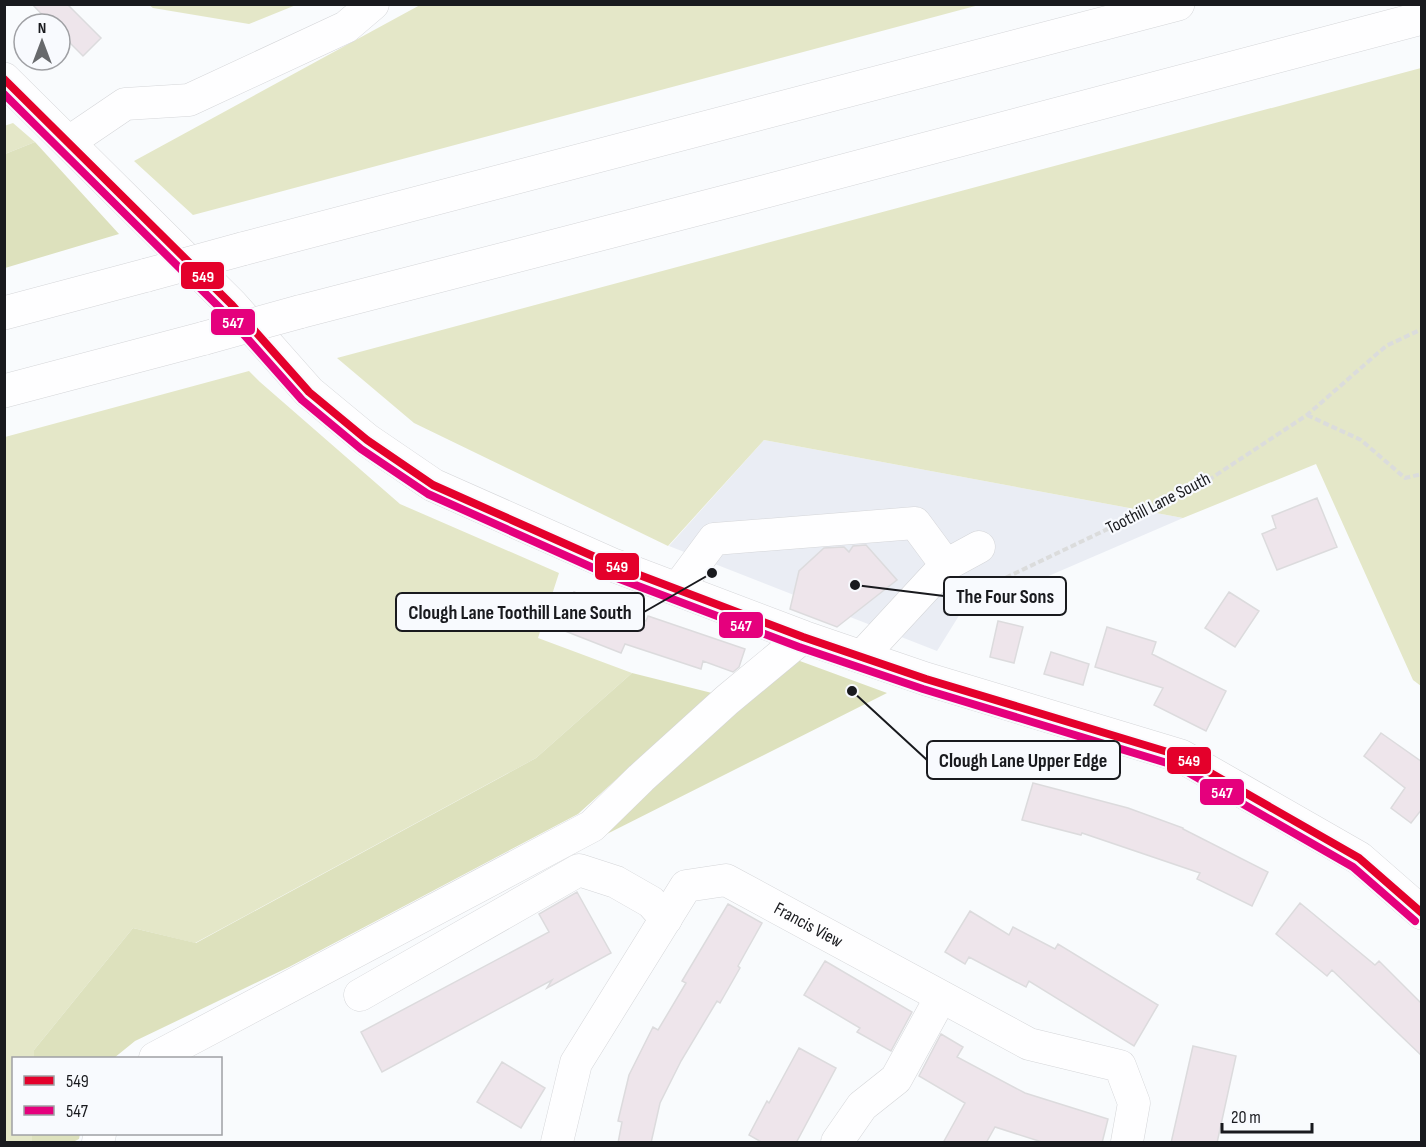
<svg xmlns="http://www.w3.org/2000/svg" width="1426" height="1147" viewBox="0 0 1426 1147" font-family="'Sofia Sans Condensed',sans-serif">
	<rect width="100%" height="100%" fill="#f9fbfd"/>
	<path fill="#eaedf4" d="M 764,440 L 1183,518 L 960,614 L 937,651 L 669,546 Z"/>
	<path fill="#e4e7c8" d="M 149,5 L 296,5 L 249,24 L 153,8 Z
		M 420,5 L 979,5 L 193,215 L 134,161 Z
		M 1421,68 L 1421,686 L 1413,680 L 1316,464 L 1183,518 L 764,440 L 668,546 L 414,423 L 337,358 Z
		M 13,123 L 35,142 L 5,154 L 4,126 Z
		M 249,371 L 260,382 L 400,504 L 559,573 L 538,638 L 632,673 L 536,758 L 195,943 L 133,928 L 34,1050 L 34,1058 L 14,1058 L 14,1134 L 32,1134 L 32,1142 L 5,1142 L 5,437 Z"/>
	<path fill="#dde1bd" d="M 35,142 L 119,234 L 5,268 L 5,154 Z
		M 789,657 L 887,693 L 585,845 Z
		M 632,673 L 712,693 L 578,814 L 289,967 L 135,1041 L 114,1058 L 34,1058 L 34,1050 L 133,928 L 196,943 L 536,758 Z
		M 32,1134 L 80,1134 L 79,1139 L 73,1142 L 32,1142 Z"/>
	<path fill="#eee5eb" stroke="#dcdbdd" stroke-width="1.5" d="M 32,4 L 67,4 L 101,38 L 83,56 L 60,33 L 60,24 L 51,24 Z
		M 1317,498 L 1337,547 L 1277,570 L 1262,534 L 1276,528 L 1272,516 Z
		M 866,545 L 897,580 L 837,627 L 790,609 L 799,571 L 824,548 L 844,547 L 849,552 L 853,546 Z
		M 574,592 L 646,621 L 648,616 L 745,649 L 739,667 L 733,672 L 703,661 L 701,669 L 625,644 L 621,653 L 560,629 Z
		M 1229,592 L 1259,611 L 1235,647 L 1205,628 Z
		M 998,621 L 1023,627 L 1014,663 L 990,657 Z
		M 1107,627 L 1156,642 L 1152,654 L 1226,691 L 1206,731 L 1154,705 L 1163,688 L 1095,667 Z
		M 1051,652 L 1089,664 L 1083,685 L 1044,674 Z
		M 1381,733 L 1422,762 L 1422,809 L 1411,823 L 1391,808 L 1405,788 L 1364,756 Z
		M 1033,783 L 1128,808 L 1183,828 L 1183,829 L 1268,872 L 1252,906 L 1197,879 L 1200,873 L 1082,833 L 1081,835 L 1022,820 Z
		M 577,892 L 611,953 L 547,988 L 552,980 L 382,1072 L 361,1032 L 549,932 L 539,914 Z
		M 1300,903 L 1375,965 L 1379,961 L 1422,1004 L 1422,1056 L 1332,970 L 1327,976 L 1276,934 Z
		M 728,904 L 762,923 L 738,966 L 740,968 L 720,1003 L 717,1001 L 681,1061 L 660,1103 L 651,1143 L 618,1143 L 622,1122 L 618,1121 L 629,1075 L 653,1027 L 658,1030 L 686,983 L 682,981 Z
		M 970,911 L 1009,935 L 1013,927 L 1055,949 L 1058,944 L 1158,1005 L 1134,1046 L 1029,981 L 1026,987 L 969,957 L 965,964 L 945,952 Z
		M 825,961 L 912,1012 L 891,1051 L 857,1032 L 860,1028 L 804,995 Z
		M 941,1034 L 963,1047 L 957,1057 L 1025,1093 L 1108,1119 L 1102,1143 L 1045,1143 L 995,1127 L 986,1143 L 943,1143 L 965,1103 L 919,1076 Z
		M 1193,1046 L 1236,1056 L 1217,1143 L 1171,1143 Z
		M 799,1048 L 836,1068 L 796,1143 L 763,1143 L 749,1135 L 767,1101 L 769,1103 Z
		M 502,1062 L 545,1088 L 521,1128 L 477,1102 Z"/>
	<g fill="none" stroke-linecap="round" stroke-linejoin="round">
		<g stroke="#d5d6d9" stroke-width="33">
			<g id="minor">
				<path d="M 69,142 L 125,104 L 189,100 L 346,27 L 373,4"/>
				<path d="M 946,565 L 979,547"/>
				<path d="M 677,589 L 714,539 L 915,523 L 946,565 L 861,657"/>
				<path d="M 360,995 L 579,870 L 616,882 L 651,902 L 666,919"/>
				<path d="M 155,1058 L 592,826 L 641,778 L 727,700 L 803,637"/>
				<path d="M 98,1142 L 100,1134"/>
				<path id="s1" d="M 557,1142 L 576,1063 L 686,886 L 726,880 L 1029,1044 L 1120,1066 L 1134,1103 L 1127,1142"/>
				<path d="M 837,1142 L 862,1106 L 896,1079 L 941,997"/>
			</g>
		</g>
		<g stroke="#d5d6d9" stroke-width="34">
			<path id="major" d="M 4,79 L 231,304 L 309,392 L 367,440 L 433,485 L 613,565 L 803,637 L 926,679 L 1181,756 L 1359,858 L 1422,913"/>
		</g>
		<g stroke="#d5d6d9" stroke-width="34">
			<path id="highway" d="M 242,249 L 1178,4
				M 299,312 L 744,197 L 1422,18
				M 4,313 L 147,275
				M 4,391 L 205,338"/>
		</g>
		<path stroke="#dbdcdc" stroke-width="4" stroke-dasharray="6 3" stroke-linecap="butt" d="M 1307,415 L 1361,440 L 1405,478 L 1422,474
			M 957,601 L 1204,483 L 1307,415 L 1386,346 L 1422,329"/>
		<use href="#minor" stroke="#fefeff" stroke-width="32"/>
		<use href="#major" stroke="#fefeff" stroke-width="33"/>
		<use href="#highway" stroke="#fefeff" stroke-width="33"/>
		<g stroke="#d5d6d9" stroke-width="34" stroke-linecap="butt">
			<path id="highway-bridge" d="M 147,275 L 242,249
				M 205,338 L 299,312"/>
		</g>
		<use href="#highway-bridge" stroke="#fefeff" stroke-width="33"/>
		<g stroke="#f8fafe" stroke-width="12">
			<path id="bus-1" d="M 4,79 L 231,304 L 309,392 L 367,440 L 433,485 L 613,565 L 803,637 L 926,679 L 1181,756 L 1359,858 L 1422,913"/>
		</g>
		<g stroke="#f8fafe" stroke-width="12">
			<path id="bus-2" d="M 4,94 L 223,311 L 302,400 L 361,449 L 428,494 L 609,575 L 799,647 L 923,689 L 1177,766 L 1353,867 L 1415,921"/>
		</g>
		<use href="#bus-1" stroke="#e4002b" stroke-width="8"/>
		<use href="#bus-2" stroke="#e5007d" stroke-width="8"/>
	</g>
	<g text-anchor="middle" stroke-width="4.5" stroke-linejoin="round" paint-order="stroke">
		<g font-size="18" fill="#191a1e" stroke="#f8fafe">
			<text transform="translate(1158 503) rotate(-27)" y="6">Toothill Lane South</text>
			<text dy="6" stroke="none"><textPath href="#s1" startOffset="424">Francis View</textPath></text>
		</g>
	</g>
	<path fill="none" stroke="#191a1e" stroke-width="2" d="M855 585L944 596M712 573L644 612M852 691L927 760"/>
	<g fill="#191a1e" stroke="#f8fafe" stroke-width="2">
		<circle cx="855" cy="585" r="6"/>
		<circle cx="712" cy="573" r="6"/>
		<circle cx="852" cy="691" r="6"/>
	</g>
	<g fill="#f8fafe" stroke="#191a1e" stroke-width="2">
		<rect x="944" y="577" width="122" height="38" rx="6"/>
		<rect x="396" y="593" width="248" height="38" rx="6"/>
		<rect x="927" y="741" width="193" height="38" rx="6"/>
	</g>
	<g font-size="20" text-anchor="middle" font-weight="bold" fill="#191a1e">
		<text x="1005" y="603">The Four Sons</text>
		<text x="520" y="619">Clough Lane Toothill Lane South</text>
		<text x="1023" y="767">Clough Lane Upper Edge</text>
	</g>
	<g stroke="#f8fafe" stroke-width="2">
		<rect x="180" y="261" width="45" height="29" rx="6" fill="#e4002b"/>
		<rect x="210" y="308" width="46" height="28" rx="6" fill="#e5007d"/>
		<rect x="594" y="552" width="46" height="29" rx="6" fill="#e4002b"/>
		<rect x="718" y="611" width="46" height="28" rx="6" fill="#e5007d"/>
		<rect x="1166" y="746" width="46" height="29" rx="6" fill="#e4002b"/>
		<rect x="1199" y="778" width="46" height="28" rx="6" fill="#e5007d"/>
	</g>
	<g font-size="16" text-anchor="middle" font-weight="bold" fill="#fff">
		<text x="203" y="282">549</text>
		<text x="233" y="328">547</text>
		<text x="617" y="572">549</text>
		<text x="741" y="631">547</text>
		<text x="1189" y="766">549</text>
		<text x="1222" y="798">547</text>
	</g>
	<rect width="1426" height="1147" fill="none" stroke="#191a1e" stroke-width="12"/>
	<rect x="12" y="1057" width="210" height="78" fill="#f8fafe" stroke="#9fa0a4" stroke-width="1.5"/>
	<rect x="24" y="1076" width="30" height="9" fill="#e4002b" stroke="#9fa0a4" stroke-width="1.5"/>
	<text x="66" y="1087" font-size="18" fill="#191a1e">549</text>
	<rect x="24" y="1106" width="30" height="9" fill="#e5007d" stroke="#9fa0a4" stroke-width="1.5"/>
	<text x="66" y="1117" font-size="18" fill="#191a1e">547</text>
	<g transform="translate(42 42)"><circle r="28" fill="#f8fafe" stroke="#9fa0a4" stroke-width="1.5"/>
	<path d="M0-4.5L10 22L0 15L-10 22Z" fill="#67696c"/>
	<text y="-9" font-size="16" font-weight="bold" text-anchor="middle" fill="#191a1e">N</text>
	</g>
	<path d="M1222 1123v9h90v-9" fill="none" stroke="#191a1e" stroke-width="3"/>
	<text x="1231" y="1123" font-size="18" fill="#191a1e" stroke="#f8fafe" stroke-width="4.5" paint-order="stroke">20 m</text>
</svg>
